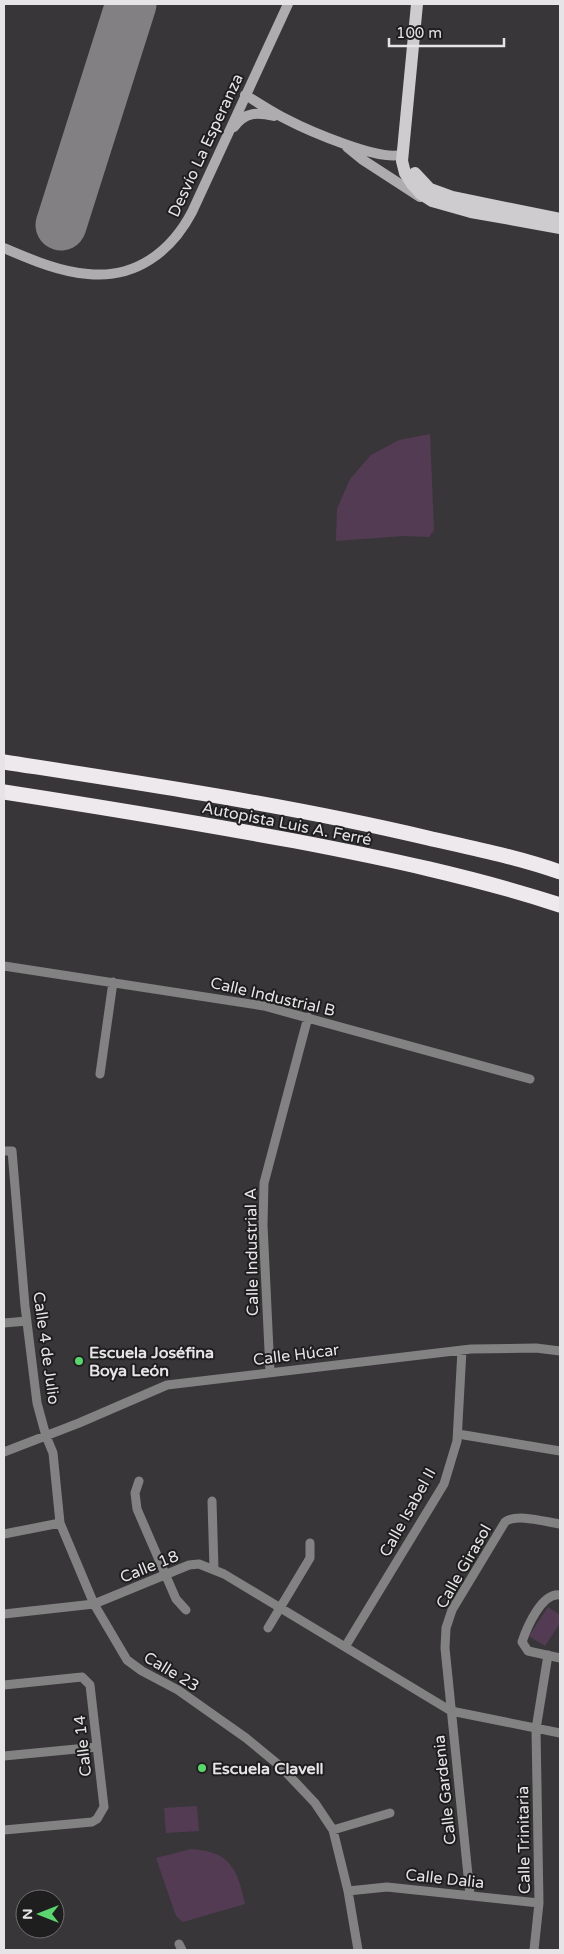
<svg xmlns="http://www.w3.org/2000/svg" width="564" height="1954" viewBox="0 0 564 1954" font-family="'Varela Round',sans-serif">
	<rect width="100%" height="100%" fill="#393639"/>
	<path fill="#533c53" d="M 430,434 L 434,530 L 429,537 L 403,536 L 336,541 L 337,509 L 350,479 L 371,455 L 399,440 Z
		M 548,1607 L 560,1615 L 560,1623 L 545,1646 L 529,1636 Z
		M 197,1806 L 199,1831 L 166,1833 L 164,1808 Z
		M 191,1849 C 231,1852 237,1868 245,1904 L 183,1922 L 176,1916 L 156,1858 Z"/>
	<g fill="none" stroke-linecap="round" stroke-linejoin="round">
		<path stroke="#828082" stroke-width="51" d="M 61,225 L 131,4"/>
		<path stroke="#838283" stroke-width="9" d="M 4,966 L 264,1006 L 530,1079
			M 100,1074 L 113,982
			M 4,1151 L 12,1151 L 25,1306 L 37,1403 L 46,1436 L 53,1453 L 60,1523 L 94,1604 L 127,1660 L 142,1671 L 178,1690 L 246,1738 L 280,1766 L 315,1803 L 333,1830 L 348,1891 L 358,1950
			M 4,1323 L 27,1321
			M 270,1371 L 263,1225 L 264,1183 L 308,1017
			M 458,1434 L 560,1451
			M 4,1452 L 79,1423 L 167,1385 L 471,1349 L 536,1348 L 560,1351
			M 139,1481 L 135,1493 L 137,1509 L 176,1599 L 186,1610
			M 212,1501 L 214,1569
			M 4,1534 L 60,1523
			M 560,1595 C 542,1592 527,1627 522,1642 L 528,1651 L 560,1658
			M 4,1614 L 94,1604 L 189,1565 L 199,1564 L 224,1574 L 451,1711 L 560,1733
			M 268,1628 L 310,1558 L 310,1543
			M 345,1647 L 444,1484 L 457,1441 L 462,1350
			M 4,1685 L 82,1677 L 90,1685 L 104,1807 L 97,1819 L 92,1822 L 4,1830
			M 4,1756 L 97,1747
			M 333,1830 L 390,1813
			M 348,1891 L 387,1887 L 539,1903
			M 470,1895 L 445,1648 L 446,1628 L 452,1610 L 505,1522 C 516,1513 546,1522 560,1524
			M 179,1944 L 182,1950
			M 534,1950 L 539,1903 L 536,1729 L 548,1655"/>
		<path stroke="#aeacae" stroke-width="10" d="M 245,95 C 259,103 272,112 286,119 C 307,130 382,163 403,154
			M 234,127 C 245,112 257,112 274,116
			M 347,147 L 363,160 L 420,197
			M 4,248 C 30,259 59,272 88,274 C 135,279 171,252 192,212 L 288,4"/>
		<path stroke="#cfcccf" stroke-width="12" d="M 417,4 L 402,161 L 405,173 L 412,184 L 421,194 L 432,201 L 471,212 L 560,228
			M 415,173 L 430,189 L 452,197 L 560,219"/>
		<path stroke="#eee9ed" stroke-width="15" d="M 4,762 C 146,784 288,805 428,838 C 472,848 517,857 560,872
			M 4,792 C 101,807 198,823 295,841 C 384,858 474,877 560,905"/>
	</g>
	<g fill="#5bd56e" stroke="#1f1e1f" stroke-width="2">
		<circle cx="79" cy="1361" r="5"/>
		<circle cx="202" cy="1768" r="5"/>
	</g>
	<g text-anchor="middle" stroke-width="4" stroke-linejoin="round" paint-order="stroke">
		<g font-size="16" fill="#e6e4e6" stroke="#1f1e1f">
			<text transform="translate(205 145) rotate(-65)" y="6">Desvío La Esperanza</text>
			<text transform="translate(287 823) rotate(11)" y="6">Autopista Luis A. Ferré</text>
			<text transform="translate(273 996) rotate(13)" y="6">Calle Industrial B</text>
			<text transform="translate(251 1252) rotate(-91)" y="6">Calle Industrial A</text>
			<text transform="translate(47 1348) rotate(82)" y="6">Calle 4 de Julio</text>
			<text transform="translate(296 1354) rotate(-7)" y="6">Calle Húcar</text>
			<text transform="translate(407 1512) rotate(-61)" y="6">Calle Isabel II</text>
			<text transform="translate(149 1566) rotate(-22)" y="6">Calle 18</text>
			<text transform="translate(463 1566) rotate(-60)" y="6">Calle Girasol</text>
			<text transform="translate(172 1671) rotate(31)" y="6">Calle 23</text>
			<text transform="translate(82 1746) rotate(-96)" y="6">Calle 14</text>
			<text transform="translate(444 1790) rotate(-96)" y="6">Calle Gardenia</text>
			<text transform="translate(523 1840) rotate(-91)" y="6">Calle Trinitaria</text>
			<text transform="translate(445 1878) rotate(6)" y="6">Calle Dalia</text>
		</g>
		<g font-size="16" font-weight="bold" fill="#e6e4e6" stroke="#1f1e1f" text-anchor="start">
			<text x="89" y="1358">Escuela Joséfina<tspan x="89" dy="18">Boya León</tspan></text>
			<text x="212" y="1774">Escuela Clavell</text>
		</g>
	</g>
	<rect width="564" height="1954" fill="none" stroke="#e6e4e6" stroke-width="10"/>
	<g transform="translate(40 1914) rotate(270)"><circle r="24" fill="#1f1e1f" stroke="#6f6d6f"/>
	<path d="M0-4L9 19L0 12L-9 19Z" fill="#5bd56e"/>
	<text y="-8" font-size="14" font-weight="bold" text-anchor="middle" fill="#e6e4e6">N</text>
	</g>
	<path d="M389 38v8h115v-8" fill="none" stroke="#e6e4e6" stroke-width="2.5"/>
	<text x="396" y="38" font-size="15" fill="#e6e4e6" stroke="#1f1e1f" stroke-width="4" paint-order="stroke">100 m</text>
</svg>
